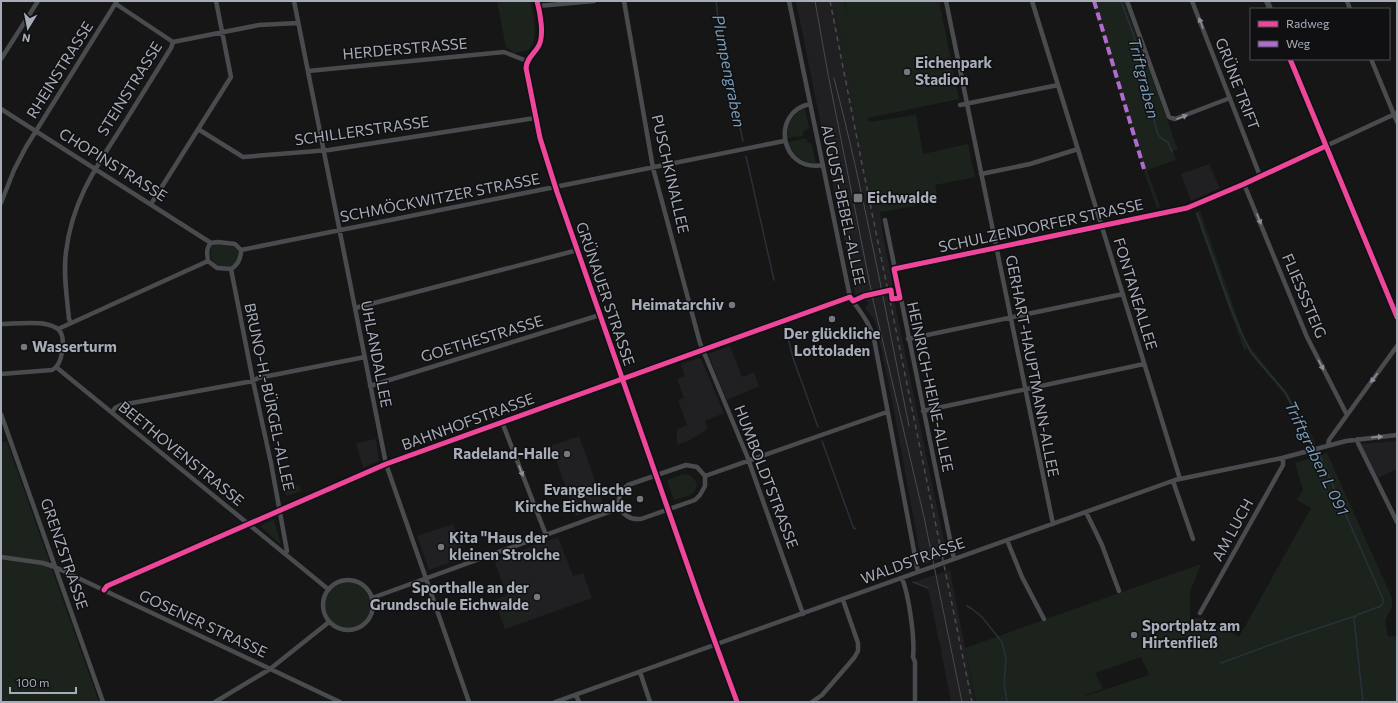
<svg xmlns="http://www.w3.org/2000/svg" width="1398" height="703" viewBox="0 0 1398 703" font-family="Commissioner,sans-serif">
	<rect width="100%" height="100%" fill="#161616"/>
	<path fill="#202022" d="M 796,1 L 834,1 L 857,123 L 875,212 L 880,212 L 882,223 L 881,225 L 895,297 L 894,299 L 947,556 L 922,565 L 891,395 L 877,329 L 875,321 L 865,308 L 869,304 L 864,298 L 860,300 L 855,294 Z
		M 1209,164 L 1220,188 L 1191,201 L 1181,174 Z
		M 730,346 L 742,377 L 754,372 L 759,386 L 727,400 L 708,354 Z
		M 698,358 L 701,359 L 724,413 L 705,421 L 708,429 L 691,439 L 691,440 L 677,445 L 677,429 L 687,425 L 678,400 L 684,398 L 677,379 L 685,376 L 681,364 Z
		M 579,436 L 604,506 L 576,516 L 551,446 Z
		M 376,439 L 379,461 L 363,468 L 356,443 Z
		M 1397,441 L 1397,469 L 1378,478 L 1361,444 Z
		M 453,524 L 465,557 L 429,570 L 417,536 Z
		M 558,537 L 573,576 L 583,573 L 592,598 L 505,629 L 494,600 L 507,595 L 494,560 Z
		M 950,570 L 965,648 L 975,702 L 951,702 L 941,651 L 941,648 L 939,642 L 928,588 L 914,582 Z"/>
	<path fill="#1c231d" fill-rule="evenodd" d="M 497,1 L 531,1 C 533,15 540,40 528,50 L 514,53 L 506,47 Z
		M 834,1 L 844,1 L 848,17 L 845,1 L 939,1 L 959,99 L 868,118 L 869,122 L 916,115 L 923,154 L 968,144 L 975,177 L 935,185 L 938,201 L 888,211 L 875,212 L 863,157 Z
		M 1092,1 L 1124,1 L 1178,150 L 1173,151 L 1176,160 L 1147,170 L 1160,207 L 1157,208 L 1147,180 Z
		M 805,108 L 809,128 L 803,132 L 803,136 L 797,137 L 796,136 L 787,139 C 787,125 792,114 805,108 Z
		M 806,138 L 808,142 L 812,145 L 816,164 C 802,162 792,156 788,142 Z
		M 1200,211 L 1246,342 L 1287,393 L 1316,443 L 1312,444 L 1284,394 L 1247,349 L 1244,350 L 1195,213 Z
		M 218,244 L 235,247 L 237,248 L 239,256 C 237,259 236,263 233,265 C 221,275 206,260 212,246 Z
		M 1,442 L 7,442 L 99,702 L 1,702 Z
		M 1327,453 L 1392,598 L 1392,607 L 1385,620 L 1388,637 L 1393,636 L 1397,637 L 1397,702 L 976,702 L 965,648 L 1201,564 L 1190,592 L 1190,618 L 1205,618 L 1239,637 L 1311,508 L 1297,500 L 1303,490 L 1295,463 ZM 1141,657 L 1149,675 L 1086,696 L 1086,695 L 1103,689 L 1095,673 Z
		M 684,474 C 694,474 701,485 693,493 C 688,497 680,498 674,500 L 667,480 Z
		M 284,480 C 288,480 295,485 300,486 L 301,491 L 287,496 L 283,490 Z
		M 274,519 L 274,520 L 281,545 L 260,526 Z
		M325 605a23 23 0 1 1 46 0a23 23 0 1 1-46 0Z
		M 521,594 L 528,616 L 508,623 L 500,602 Z"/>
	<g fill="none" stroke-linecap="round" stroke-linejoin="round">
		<path stroke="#283139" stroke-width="1.5" d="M 716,1 L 721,42 L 743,141
			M 1121,1 L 1140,53 L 1155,124 C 1157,133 1159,139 1168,142 L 1172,152
			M 746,156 L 774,280
			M 1197,213 L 1231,309 L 1241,332 L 1252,354 L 1285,392 L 1319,454 L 1383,599 L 1383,603 L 1381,606 L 1357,615 L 1354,619 L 1363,702
			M 785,326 L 793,358 L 818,427
			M 822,441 L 854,529 L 856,528
			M 913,582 L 928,588
			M 967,606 L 972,609 L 982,617 L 1002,642 L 1006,659 L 1004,683 L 1007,702
			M 1221,663 L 1292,637 L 1355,616"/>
		<path stroke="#4a4b4f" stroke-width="4.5" d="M 294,1 L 386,464 L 469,702
			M 537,1 C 540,12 545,37 538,47 C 533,55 527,58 526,68 L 540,138 L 557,192 L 700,601 L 737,702
			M 624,1 L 653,168 L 700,343 L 747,456 L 803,614
			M 789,1 L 850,297 C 859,310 870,323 874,339 L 918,572
			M 946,1 L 1053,524
			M 1032,1 L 1180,479
			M 1127,1 L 1169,117 L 1175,119 L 1230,98
			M 1192,1 L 1260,176
			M 1347,1 L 1350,9
			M 116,4 L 173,42
			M 538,6 L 594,1
			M 173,42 L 259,25 L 298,23
			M 1,59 L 38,1
			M 1371,59 L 1397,122
			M 308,71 L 504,52 L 527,61
			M 810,104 C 770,112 780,173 823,165
			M 960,105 L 1058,85
			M 1,109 L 211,243
			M 198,129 L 243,157 L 329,150 L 535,118
			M 981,174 L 1030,164 L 1078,149
			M 1244,184 L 1307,337 L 1347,415
			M 1,203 L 14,170 L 26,147 L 117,1
			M 151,204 L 231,77 L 216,1
			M 885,220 L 954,559
			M 218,242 L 235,244 L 241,250 C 241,259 238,265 231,269 L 217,268 L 208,261 C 207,254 206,248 211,243 Z
			M 241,250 L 784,141
			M 231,269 L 253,381 L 271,463 L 287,551 L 285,554
			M 894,269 L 1187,208 L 1244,184 L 1397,113
			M 355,308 L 578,250
			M 71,323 L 69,319 C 67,297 63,274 66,252 C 72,201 96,167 123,125 C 139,99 155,74 171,48 L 173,42
			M 1,324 C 16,324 53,318 61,333 C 64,339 63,346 62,352 C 61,359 59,367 52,370 L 1,374
			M 58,329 L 208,261
			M 908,339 L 1123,294
			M 56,367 L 328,589
			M 370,386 L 600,315
			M 923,411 L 1144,364
			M 112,412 L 115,408 L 121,405 L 253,381 L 258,378 L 365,357
			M 1,414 L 103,702
			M 502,422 L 546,535
			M 1358,439 L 1358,443 L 1397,522
			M 1328,445 L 1329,440 L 1397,346
			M 686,465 L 697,467 L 705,476 L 705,486 L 700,495 L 695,500 L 641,519 C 619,521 611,497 628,485 Z
			M 705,476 L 887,412
			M 1173,481 L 1193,539
			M 1086,512 L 1102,545 L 1119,591
			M 1007,540 L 1022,577 L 1044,619
			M 1,557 L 43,563 L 55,567 L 340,702
			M 902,578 C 909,596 915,638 913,657 L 915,662 L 915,702
			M323 605a25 25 0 1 1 50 0a25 25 0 1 1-50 0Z
			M 104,590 L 107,586 L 386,464 L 850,297
			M 372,598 L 620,508
			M 1200,613 L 1283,465 L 1283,458
			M 640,672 L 650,702
			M 576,695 L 579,702
			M 215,702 L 270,669 L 329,622
			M 555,702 L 1175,480 L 1282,458 L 1346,441 L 1397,435
			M 812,702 L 822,695 L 854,658 L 858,651 L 858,643 L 843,600"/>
		<path stroke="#48494d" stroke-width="6" d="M 1267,1 L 1270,9
			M 1290,59 L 1397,317"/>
		<path stroke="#494b4e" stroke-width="1" d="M 815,1 L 828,74 L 873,300 L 924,517 L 962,702
			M 834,78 C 864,193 885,309 909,426"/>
		<path stroke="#494b4e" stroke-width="1.5" stroke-dasharray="5 4" stroke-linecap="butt" d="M 830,1 L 862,164 L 972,702"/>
		<path stroke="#b06ccc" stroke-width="4" stroke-dasharray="8 4" stroke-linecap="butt" d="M 1094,1 L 1144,169"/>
		<g stroke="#101012" stroke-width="8">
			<path id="cycleway" d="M 537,1 C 540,12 545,37 538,47 C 533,55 527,58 526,68 L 540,138 L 557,192 L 700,601 L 737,702
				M 1290,59 L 1397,317
				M 104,590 L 107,586 L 386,464 L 850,297 L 853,301 L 864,296 L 891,290 L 892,299 L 900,298 L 894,269 L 1187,208 L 1244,184 L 1326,146"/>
		</g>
		<use href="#cycleway" stroke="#ed469a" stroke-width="5"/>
	</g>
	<defs><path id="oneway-solid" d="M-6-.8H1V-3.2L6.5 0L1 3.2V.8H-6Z"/></defs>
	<g fill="#8a8f98">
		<use href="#oneway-solid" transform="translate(1201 23) rotate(-111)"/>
		<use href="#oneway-solid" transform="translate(1182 117) rotate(-21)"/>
		<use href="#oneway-solid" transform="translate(1259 219) rotate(68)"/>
		<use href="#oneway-solid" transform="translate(1321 365) rotate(63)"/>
		<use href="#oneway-solid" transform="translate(1374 378) rotate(126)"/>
		<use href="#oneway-solid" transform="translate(1377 437) rotate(-5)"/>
		<use href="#oneway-solid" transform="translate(521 471) rotate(69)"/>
	</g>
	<g fill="#74787f" stroke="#101012" stroke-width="1.5">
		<circle cx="907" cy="72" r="4"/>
		<rect x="853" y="193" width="10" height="10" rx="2"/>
		<circle cx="732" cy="305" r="4"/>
		<circle cx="832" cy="319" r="4"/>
		<circle cx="24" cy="347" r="4"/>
		<circle cx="567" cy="454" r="4"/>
		<circle cx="640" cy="499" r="4"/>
		<circle cx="441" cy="547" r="4"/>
		<circle cx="537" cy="597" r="4"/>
		<circle cx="1134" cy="635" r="4"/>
	</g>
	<g text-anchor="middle" stroke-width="3" stroke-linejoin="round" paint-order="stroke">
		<g font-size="15" fill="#a6acb8" stroke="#101012">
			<text transform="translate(405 49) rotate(-5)" y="5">HERDERSTRASSE</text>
			<text transform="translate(60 70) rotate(-58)" y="5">RHEINSTRASSE</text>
			<text transform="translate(1237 84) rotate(69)" y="5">GRÜNE TRIFT</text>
			<text transform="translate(130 89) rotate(-58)" y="5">STEINSTRASSE</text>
			<text transform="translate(362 131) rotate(-8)" y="5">SCHILLERSTRASSE</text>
			<text transform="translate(113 165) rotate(32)" y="5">CHOPINSTRASSE</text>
			<text transform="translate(670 174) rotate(77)" y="5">PUSCHKINALLEE</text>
			<text transform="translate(440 198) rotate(-11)" y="5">SCHMÖCKWITZER STRASSE</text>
			<text transform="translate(843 205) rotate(78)" y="5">AUGUST-BEBEL-ALLEE</text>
			<text transform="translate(1041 226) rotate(-12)" y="5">SCHULZENDORFER STRASSE</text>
			<text transform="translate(605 294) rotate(71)" y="5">GRÜNAUER STRASSE</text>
			<text transform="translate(1135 294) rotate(73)" y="5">FONTANEALLEE</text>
			<text transform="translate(1304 296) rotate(67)" y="5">FLIESSSTEIG</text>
			<text transform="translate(482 339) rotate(-17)" y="5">GOETHESTRASSE</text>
			<text transform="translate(376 354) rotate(79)" y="5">UHLANDALLEE</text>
			<text transform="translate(1032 366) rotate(79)" y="5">GERHART-HAUPTMANN-ALLEE</text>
			<text transform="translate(930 387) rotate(78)" y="5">HEINRICH-HEINE-ALLEE</text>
			<text transform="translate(269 397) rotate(78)" y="5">BRUNO-H.-BÜRGEL-ALLEE</text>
			<text transform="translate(468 422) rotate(-20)" y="5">BAHNHOFSTRASSE</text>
			<text transform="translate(181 454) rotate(39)" y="5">BEETHOVENSTRASSE</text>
			<text transform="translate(766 477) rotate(69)" y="5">HUMBOLDTSTRASSE</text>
			<text transform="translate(1233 530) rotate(-61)" y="5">AM LUCH</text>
			<text transform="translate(64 554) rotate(71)" y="5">GRENZSTRASSE</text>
			<text transform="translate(913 561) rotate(-20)" y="5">WALDSTRASSE</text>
			<text transform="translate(203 624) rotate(25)" y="5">GOSENER STRASSE</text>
		</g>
		<g font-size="15" font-weight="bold" fill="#a6acb8" stroke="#101012" text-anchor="start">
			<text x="915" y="68">Eichenpark<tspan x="915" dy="17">Stadion</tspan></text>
			<text x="867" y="203">Eichwalde</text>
			<text x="724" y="310" text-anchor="end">Heimatarchiv</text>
			<text x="832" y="339" text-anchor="middle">Der glückliche<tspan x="832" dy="17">Lottoladen</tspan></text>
			<text x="32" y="352">Wasserturm</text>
			<text x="559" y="459" text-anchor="end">Radeland-Halle</text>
			<text x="632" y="495" text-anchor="end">Evangelische<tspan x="632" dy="17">Kirche Eichwalde</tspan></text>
			<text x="449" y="543">Kita "Haus der<tspan x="449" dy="17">kleinen Strolche</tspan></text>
			<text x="529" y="593" text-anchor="end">Sporthalle an der<tspan x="529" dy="17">Grundschule Eichwalde</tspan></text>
			<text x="1142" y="631">Sportplatz am<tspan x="1142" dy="17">Hirtenfließ</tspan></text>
		</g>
		<g font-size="16" font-style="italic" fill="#7a9bb6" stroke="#101012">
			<text transform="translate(729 71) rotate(79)" y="6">Plumpengraben</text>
			<text transform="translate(1144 78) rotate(76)" y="6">Triftgraben</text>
			<text transform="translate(1317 458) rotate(64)" y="6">Triftgraben L 091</text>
		</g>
	</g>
	<rect width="1398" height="703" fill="none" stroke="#a6acb8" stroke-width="4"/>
	<rect x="1250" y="8" width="140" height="52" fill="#101012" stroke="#4c4e54"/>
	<rect x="1258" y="21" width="20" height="6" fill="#ed469a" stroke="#4c4e54"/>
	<text x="1286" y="28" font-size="12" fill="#a6acb8">Radweg</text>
	<rect x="1258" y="41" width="20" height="6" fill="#b06ccc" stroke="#4c4e54"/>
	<text x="1286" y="48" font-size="12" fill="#a6acb8">Weg</text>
	<g transform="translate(28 28) rotate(190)" stroke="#101012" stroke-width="3" paint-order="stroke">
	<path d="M0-3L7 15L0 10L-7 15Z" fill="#a6acb8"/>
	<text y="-6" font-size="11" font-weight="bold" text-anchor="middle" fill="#a6acb8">N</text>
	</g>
	<path d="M10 687v6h66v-6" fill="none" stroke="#a6acb8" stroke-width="2"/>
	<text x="16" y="687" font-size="12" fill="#a6acb8" stroke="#101012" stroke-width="3" paint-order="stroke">100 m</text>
</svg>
